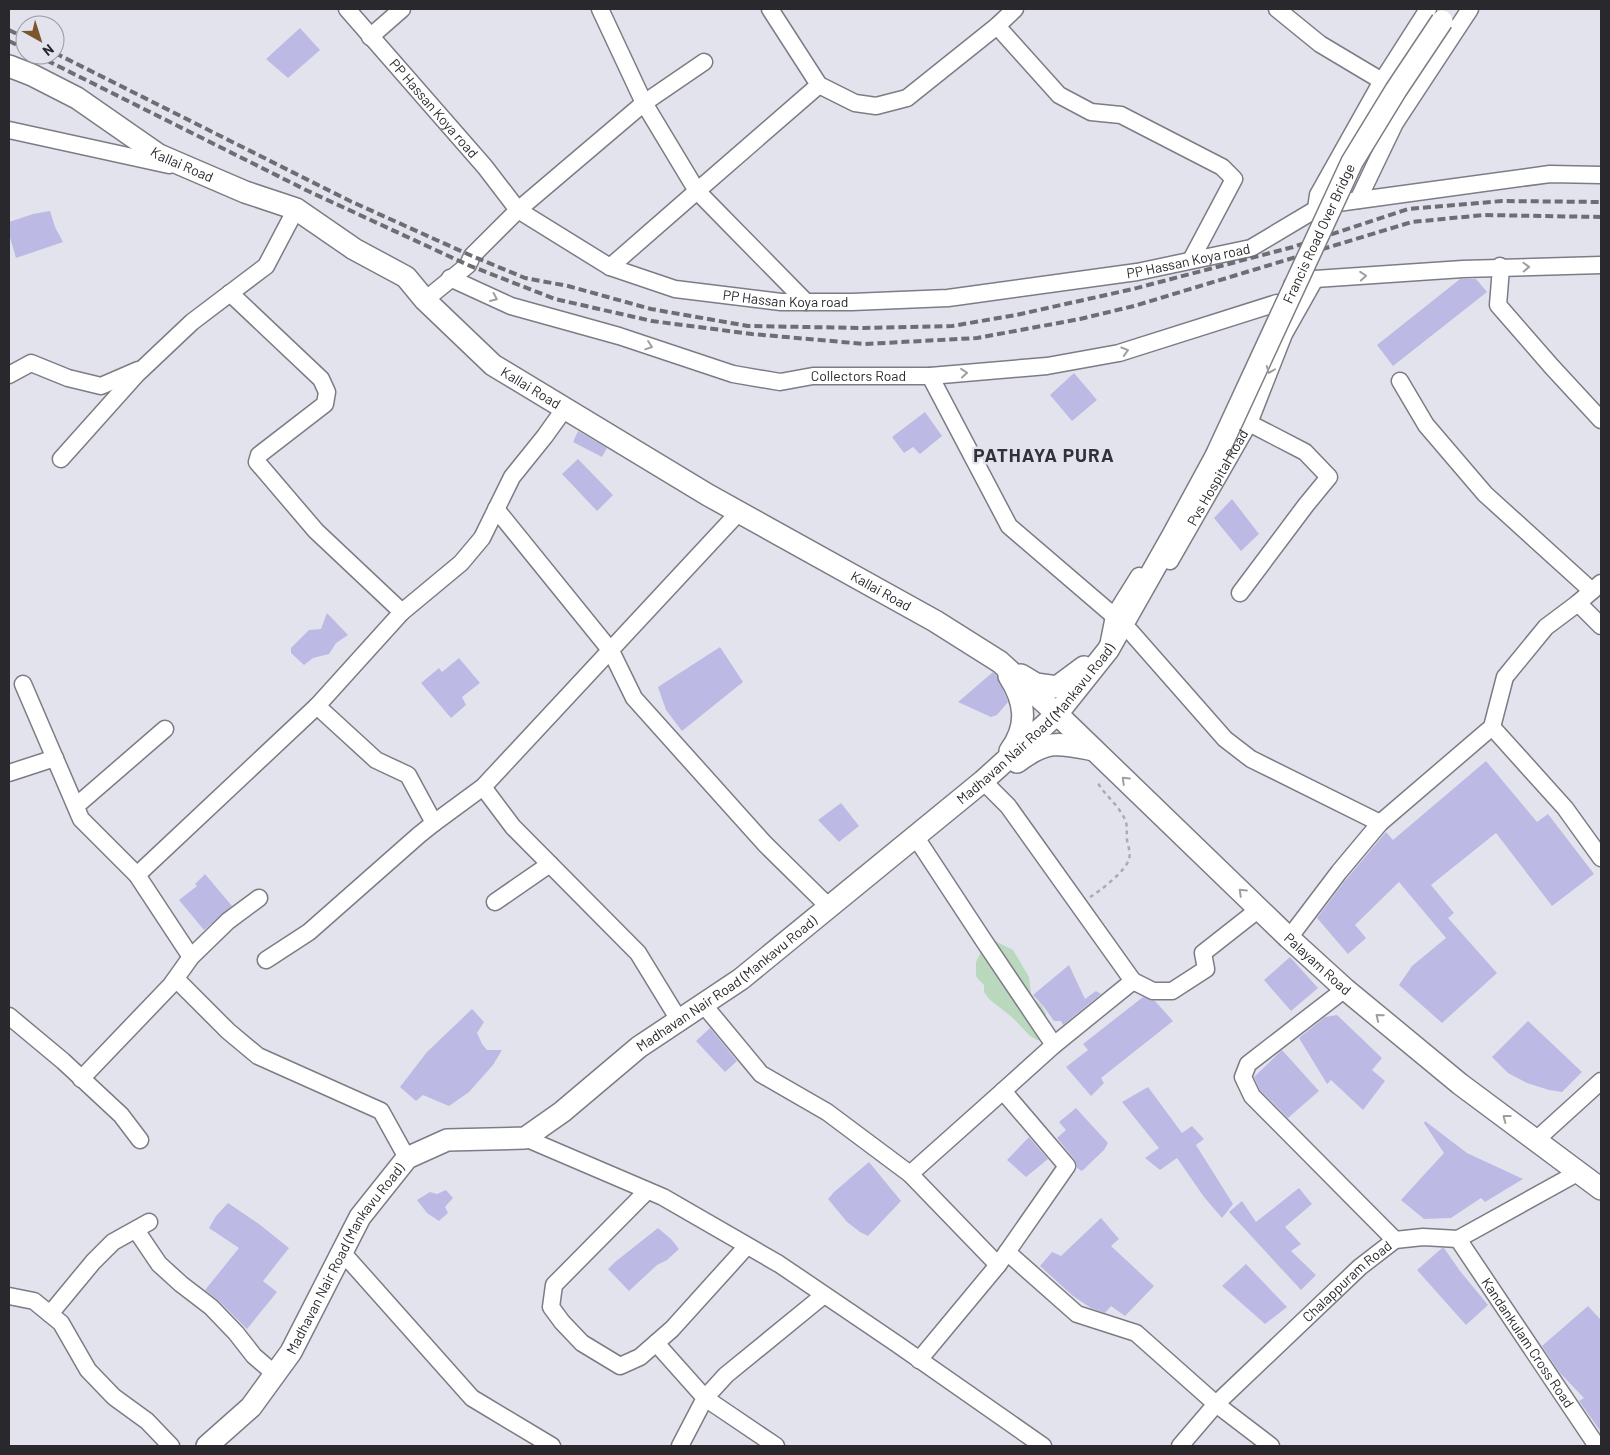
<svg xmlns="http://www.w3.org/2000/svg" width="1610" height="1455" viewBox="0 0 1610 1455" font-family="Barlow,sans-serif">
	<rect width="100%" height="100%" fill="#e3e3ee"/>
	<path fill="#b9d8be" d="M 993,940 L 1013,950 L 1029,977 L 1031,993 L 1033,998 L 1042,1006 L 1046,1014 L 1043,1040 L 1037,1040 L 1030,1036 L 1013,1018 L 989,999 L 984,992 L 984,985 L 978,979 L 976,976 L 976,962 L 982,950 Z"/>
	<path fill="#bcbae4" d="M 300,28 L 320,50 L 288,78 L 266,59 Z
		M 50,211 L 55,227 L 63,242 L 16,258 L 9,234 L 9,222 L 33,214 Z
		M 1460,279 L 1476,279 L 1487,292 L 1393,366 L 1377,345 Z
		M 1074,373 L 1097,400 L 1072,421 L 1050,395 Z
		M 925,412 L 942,436 L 920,454 L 913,447 L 904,453 L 892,437 Z
		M 578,431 L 607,448 L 602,457 L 573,442 Z
		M 578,459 L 613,495 L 597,511 L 562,474 Z
		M 1232,499 L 1259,534 L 1241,551 L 1214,518 Z
		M 327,613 L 348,635 L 336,643 L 329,654 L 313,658 L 304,665 L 291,653 L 291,648 L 309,630 L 321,629 Z
		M 720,647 L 743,682 L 682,731 L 666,710 L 658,687 Z
		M 459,658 L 480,683 L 462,697 L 466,705 L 451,718 L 421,683 L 439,668 L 442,672 Z
		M 993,672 L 997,676 L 1008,702 L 997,715 L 991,717 L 958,702 Z
		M 1486,761 L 1537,822 L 1548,814 L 1594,874 L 1552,906 L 1496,833 L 1431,885 L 1454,913 L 1448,918 L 1497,973 L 1442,1023 L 1399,985 L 1412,966 L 1446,938 L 1399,882 L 1355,925 L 1366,938 L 1348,954 L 1317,918 L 1344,882 L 1386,832 L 1393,840 Z
		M 841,803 L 859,826 L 839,842 L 818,820 Z
		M 205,874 L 232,906 L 204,930 L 179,900 L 197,886 L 195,884 Z
		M 1290,957 L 1318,988 L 1291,1011 L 1264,980 Z
		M 1069,965 L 1085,999 L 1096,991 L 1101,994 L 1063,1025 L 1061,1021 L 1054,1021 L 1044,1007 L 1033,995 Z
		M 1143,997 L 1155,1001 L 1173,1021 L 1101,1078 L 1104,1083 L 1091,1096 L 1066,1067 L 1088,1050 L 1083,1044 Z
		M 472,1009 L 484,1022 L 477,1033 L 482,1044 L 487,1050 L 502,1050 L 493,1065 L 469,1092 L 449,1106 L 423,1095 L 416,1101 L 400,1087 L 427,1052 Z
		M 1337,1015 L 1382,1058 L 1372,1070 L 1385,1081 L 1363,1110 L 1331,1080 L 1327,1084 L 1299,1038 L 1325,1017 Z
		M 1528,1021 L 1582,1072 L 1562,1092 L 1549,1090 L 1527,1083 L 1508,1073 L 1492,1057 Z
		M 710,1028 L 737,1061 L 725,1072 L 696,1041 Z
		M 1282,1050 L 1319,1091 L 1288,1118 L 1260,1090 L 1254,1077 Z
		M 1148,1087 L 1182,1133 L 1192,1126 L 1204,1139 L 1196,1145 L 1233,1204 L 1222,1218 L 1204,1197 L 1177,1158 L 1160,1170 L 1145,1158 L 1159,1148 L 1122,1102 Z
		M 1076,1108 L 1108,1143 L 1104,1150 L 1082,1171 L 1077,1168 L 1075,1160 L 1057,1138 L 1066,1130 L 1059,1122 Z
		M 1425,1121 L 1467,1153 L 1523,1179 L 1485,1202 L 1481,1198 L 1451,1218 L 1424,1219 L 1401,1200 L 1444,1153 L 1424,1123 Z
		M 1029,1137 L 1048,1159 L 1026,1177 L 1007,1160 Z
		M 869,1162 L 901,1201 L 868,1236 L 860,1232 L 847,1222 L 828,1199 L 834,1192 Z
		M 1299,1188 L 1312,1204 L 1285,1227 L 1301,1244 L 1291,1251 L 1316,1275 L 1301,1290 L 1229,1212 L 1242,1201 L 1256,1222 Z
		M 446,1190 L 453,1198 L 445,1207 L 448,1213 L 439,1221 L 427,1213 L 417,1200 L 430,1192 L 437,1194 Z
		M 228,1203 L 259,1224 L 289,1248 L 263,1281 L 277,1292 L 247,1329 L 218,1300 L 205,1290 L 239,1248 L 209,1228 L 216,1216 Z
		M 1101,1218 L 1119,1239 L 1111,1246 L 1154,1286 L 1125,1316 L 1111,1306 L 1105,1313 L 1091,1308 L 1073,1296 L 1040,1266 L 1052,1252 L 1061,1256 Z
		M 658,1228 L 671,1239 L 679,1249 L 667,1260 L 657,1265 L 629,1291 L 608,1269 L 615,1262 Z
		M 1442,1248 L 1444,1248 L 1460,1271 L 1488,1305 L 1466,1325 L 1417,1270 Z
		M 1246,1264 L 1287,1307 L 1265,1324 L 1222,1286 Z
		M 1588,1306 L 1601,1320 L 1601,1432 L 1579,1401 L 1584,1398 L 1560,1373 L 1542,1346 Z"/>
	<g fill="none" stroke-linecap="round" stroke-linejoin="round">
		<g stroke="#7c7c85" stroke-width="19">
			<g id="minor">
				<path id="s1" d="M 347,9 L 485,167 L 518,210 L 610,267 L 675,289 L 781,302 L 852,302 L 948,298 L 1137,272 L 1251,248 L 1323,205 L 1550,174 L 1601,175"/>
				<path d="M 600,9 L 644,103 L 697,191 L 819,85"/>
				<path d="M 770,9 L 819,85 L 855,103 L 876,106 L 907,98 L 997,26 L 1015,9"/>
				<path d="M 1277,9 L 1320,44 L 1382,81"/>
				<path d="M 997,26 L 1059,95 L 1091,112 L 1121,115 L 1222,167 L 1234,179 L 1191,260"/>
				<path d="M 370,37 L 402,9"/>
				<path d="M 9,130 L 169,165"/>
				<path d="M 1358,200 L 1395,123 L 1470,9"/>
				<path d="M 1316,209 L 1318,195 L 1382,81 L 1428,9"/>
				<path d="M 1500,266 L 1501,268 L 1498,305 L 1552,367 L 1601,420"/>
				<path d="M 610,267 L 697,191 L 806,302"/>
				<path id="s2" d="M 450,278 L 511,306 L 619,336 L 733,374 L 780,382 L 813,376 L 930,376 L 1047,366 L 1119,353 L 1277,303"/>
				<path d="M 1292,285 L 1299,278 L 1315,279 L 1463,269 L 1601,265"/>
				<path d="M 230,293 L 321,379 L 327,392 L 325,404 L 259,455 L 257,462 L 316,531 L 402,612"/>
				<path d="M 425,300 L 468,265 L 472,256 L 518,210 L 644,103 L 704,62"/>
				<path d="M 9,375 L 31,363 L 68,378 L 101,386 L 138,370"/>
				<path d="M 930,376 L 1009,526 L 1114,616"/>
				<path d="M 1400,381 L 1426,425 L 1485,494 L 1592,591"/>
				<path d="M 61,459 L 137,374 L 192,322 L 266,266 L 296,209"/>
				<path d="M 496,509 L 611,651 L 634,698 L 765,844 L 829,907"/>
				<path id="s3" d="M 1170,561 L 1249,423 L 1284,334 L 1315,279"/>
				<path d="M 1240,593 L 1306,505 L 1329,477 L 1305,452 L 1249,423"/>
				<path d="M 1578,603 L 1601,626"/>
				<path d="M 1130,631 L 1225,739 L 1251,759 L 1380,823"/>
				<path d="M 1109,641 L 1114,616 L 1139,576"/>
				<path d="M 23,684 L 81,819 L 137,875 L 191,957"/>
				<path d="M 1492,727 L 1565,808 L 1601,858"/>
				<path d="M 9,773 L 55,758"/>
				<path d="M 983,781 L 1008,806 L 1133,981 L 1054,1045"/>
				<path d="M 483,787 L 513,827 L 638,953 L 679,1020"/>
				<path d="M 76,806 L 165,729"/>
				<path d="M 434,823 L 483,787 L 739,512"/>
				<path d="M 915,836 L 984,941 L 1054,1045 L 1003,1091 L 1067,1166 L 998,1265 L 919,1360"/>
				<path d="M 137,875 L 317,706 L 402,612 L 461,563 L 482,538 L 512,477 L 545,436 L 565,408"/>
				<path d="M 495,902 L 550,864"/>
				<path d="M 1289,938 L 1339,872 L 1380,823 L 1492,727 L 1505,677 L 1546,627 L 1578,603 L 1601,583"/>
				<path d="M 266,960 L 309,932 L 419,835 L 434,823 L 408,775 L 376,760 L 317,706"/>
				<path d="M 176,979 L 228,1031 L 258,1056 L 381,1111 L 407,1158"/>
				<path d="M 1133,981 L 1153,991 L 1172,991 L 1206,969 L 1203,953 L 1259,909"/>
				<path d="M 1345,989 L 1248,1064 L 1243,1077 L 1252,1096 L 1395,1240"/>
				<path d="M 703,1004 L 761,1074 L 827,1112 L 910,1174 L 998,1265"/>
				<path d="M 9,1016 L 63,1061 L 121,1115 L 140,1140"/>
				<path d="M 81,1079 L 171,985 L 191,957 L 228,921 L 259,898"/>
				<path d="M 525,1138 L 663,1197 L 779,1264 L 897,1344 L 1043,1446"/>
				<path d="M 1536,1140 L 1601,1081"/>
				<path d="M 910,1174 L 1003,1091"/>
				<path d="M 647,1191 L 554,1285 L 551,1307 L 562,1322 L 582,1343 L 620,1366 L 640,1357 L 672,1329 L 747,1246"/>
				<path d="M 136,1230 L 159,1264 L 181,1284 L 211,1307 L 236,1333 L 254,1356 L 275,1374"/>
				<path id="s4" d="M 1458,1239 L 1597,1446"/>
				<path d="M 342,1252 L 472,1398 L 552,1446"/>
				<path d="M 1007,1252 L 1077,1314 L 1136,1333 L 1216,1404 L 1271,1446"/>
				<path d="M 9,1296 L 34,1301 L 61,1323 L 88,1370 L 114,1397 L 147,1421 L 171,1446"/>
				<path d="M 50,1314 L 93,1262 L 113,1242 L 149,1222"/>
				<path d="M 656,1343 L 705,1398 L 680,1446"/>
				<path d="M 776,1446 L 705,1398 L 726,1375 L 824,1295"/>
				<path id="s5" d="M 1180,1446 L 1216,1404 L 1360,1267 L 1395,1240 L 1423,1237 L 1458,1239 L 1579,1172"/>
			</g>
		</g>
		<g stroke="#7c7c85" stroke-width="24">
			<g id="major">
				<path id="s6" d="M 9,66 L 32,75 L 77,98 L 159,155 L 245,192 L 296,209 L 354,249 L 406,277 L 425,300 L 493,365 L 708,495 L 935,621 L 1000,662 L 1057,714 L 1289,938 L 1345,989 L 1460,1084 L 1601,1189"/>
				<path d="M 1021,675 L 1036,684 L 1057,687 L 1084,667"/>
				<path d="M 1009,676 C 1025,701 1029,725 1010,751"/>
				<path d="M 1017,762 C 1048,739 1059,743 1094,750"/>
				<path id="s7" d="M 207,1446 L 251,1407 L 291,1352 L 360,1217 L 407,1158 L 447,1140 L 525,1138 L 562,1112 L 639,1047 L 741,979 L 983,781 L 1057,714 L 1108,650 L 1172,537 L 1216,456"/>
			</g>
		</g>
		<path stroke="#ababb4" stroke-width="2.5" stroke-dasharray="4 4" stroke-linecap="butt" d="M 1090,897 C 1100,891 1126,871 1129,859 C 1131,853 1128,846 1127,840 C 1126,829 1129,825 1122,814 C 1115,802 1104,794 1098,783 L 1100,781"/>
		<use href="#minor" stroke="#fff" stroke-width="16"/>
		<use href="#major" stroke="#fff" stroke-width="21"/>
		<path stroke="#6d6d74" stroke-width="4" stroke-dasharray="8 4" stroke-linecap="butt" d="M 9,30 L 25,38
			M 9,41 L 25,49
			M 55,53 L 350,201 L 472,256 L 525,278 L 568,286 L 651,309 L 748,326 L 864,328 L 952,326 L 1016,315 L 1133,289 L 1293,247 L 1408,209 L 1502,201 L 1601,202
			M 36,55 L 308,191 L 468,265 L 555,299 L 652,321 L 752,334 L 865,344 L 977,338 L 1080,319 L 1134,306 L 1412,222 L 1484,215 L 1601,217"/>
		<g stroke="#7c7c85" stroke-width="24" stroke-linecap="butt">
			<g id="major-bridge">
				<path id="s8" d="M 1216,456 L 1352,162 L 1396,90 L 1442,21"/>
			</g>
		</g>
		<use href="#major-bridge" stroke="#fff" stroke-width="21"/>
	</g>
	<defs><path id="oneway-chevron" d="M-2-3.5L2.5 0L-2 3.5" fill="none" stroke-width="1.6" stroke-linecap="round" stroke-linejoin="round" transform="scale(1.25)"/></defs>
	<g stroke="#9f9fa0">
		<use href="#oneway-chevron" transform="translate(1526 267) rotate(-2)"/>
		<use href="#oneway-chevron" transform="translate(1363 276) rotate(-4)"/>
		<use href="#oneway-chevron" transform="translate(494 298) rotate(25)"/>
		<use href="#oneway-chevron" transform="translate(649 346) rotate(19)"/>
		<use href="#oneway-chevron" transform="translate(1125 351) rotate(-17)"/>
		<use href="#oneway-chevron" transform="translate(1270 370) rotate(111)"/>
		<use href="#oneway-chevron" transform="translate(964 373) rotate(-5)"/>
		<use href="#oneway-chevron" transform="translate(1125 780) rotate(-136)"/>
		<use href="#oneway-chevron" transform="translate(1242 892) rotate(-136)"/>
		<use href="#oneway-chevron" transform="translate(1379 1017) rotate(-140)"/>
		<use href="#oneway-chevron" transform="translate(1506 1118) rotate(-143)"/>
	</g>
	<g text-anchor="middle" stroke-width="5" stroke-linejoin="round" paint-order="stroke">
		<g font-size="14" fill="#29292d" stroke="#e3e3ee">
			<text dy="5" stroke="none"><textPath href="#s1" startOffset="132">PP Hassan Koya road</textPath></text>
			<text dy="5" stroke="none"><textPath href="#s6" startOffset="200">Kallai Road</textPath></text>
			<text dy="5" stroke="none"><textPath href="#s8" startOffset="245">Francis Road Over Bridge</textPath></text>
			<text dy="5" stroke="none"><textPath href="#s1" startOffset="958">PP Hassan Koya road</textPath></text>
			<text dy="5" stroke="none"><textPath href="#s1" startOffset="552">PP Hassan Koya road</textPath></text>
			<text dy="5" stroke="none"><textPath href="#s2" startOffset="426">Collectors Road</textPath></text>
			<text dy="5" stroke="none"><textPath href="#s6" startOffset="620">Kallai Road</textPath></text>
			<text dy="5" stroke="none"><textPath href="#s3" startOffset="96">Pvs Hospital Road</textPath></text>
			<text dy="5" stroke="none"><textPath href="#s6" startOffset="1025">Kallai Road</textPath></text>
			<text dy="5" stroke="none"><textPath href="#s7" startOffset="1135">Madhavan Nair Road (Mankavu Road)</textPath></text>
			<text dy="5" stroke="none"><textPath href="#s6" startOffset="1602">Palayam Road</textPath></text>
			<text dy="5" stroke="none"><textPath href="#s7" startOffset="730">Madhavan Nair Road (Mankavu Road)</textPath></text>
			<text dy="5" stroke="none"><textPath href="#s7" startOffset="235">Madhavan Nair Road (Mankavu Road)</textPath></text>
			<text dy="5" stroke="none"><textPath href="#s5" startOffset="235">Chalappuram Road</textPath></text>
			<text dy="5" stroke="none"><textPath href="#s4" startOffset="125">Kandankulam Cross Road</textPath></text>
		</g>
		<g font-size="19" font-weight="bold" letter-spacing="1" fill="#313139" stroke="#e3e3ee">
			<text x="1044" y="462">PATHAYA PURA</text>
		</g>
	</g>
	<rect width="1610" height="1455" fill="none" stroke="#29292d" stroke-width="20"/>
	<g transform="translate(40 40) rotate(141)"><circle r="24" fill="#e3e3ee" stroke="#9999a1"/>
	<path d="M0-4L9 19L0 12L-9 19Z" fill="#7a572f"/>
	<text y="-8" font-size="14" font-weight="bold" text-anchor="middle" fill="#29292d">N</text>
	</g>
</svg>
